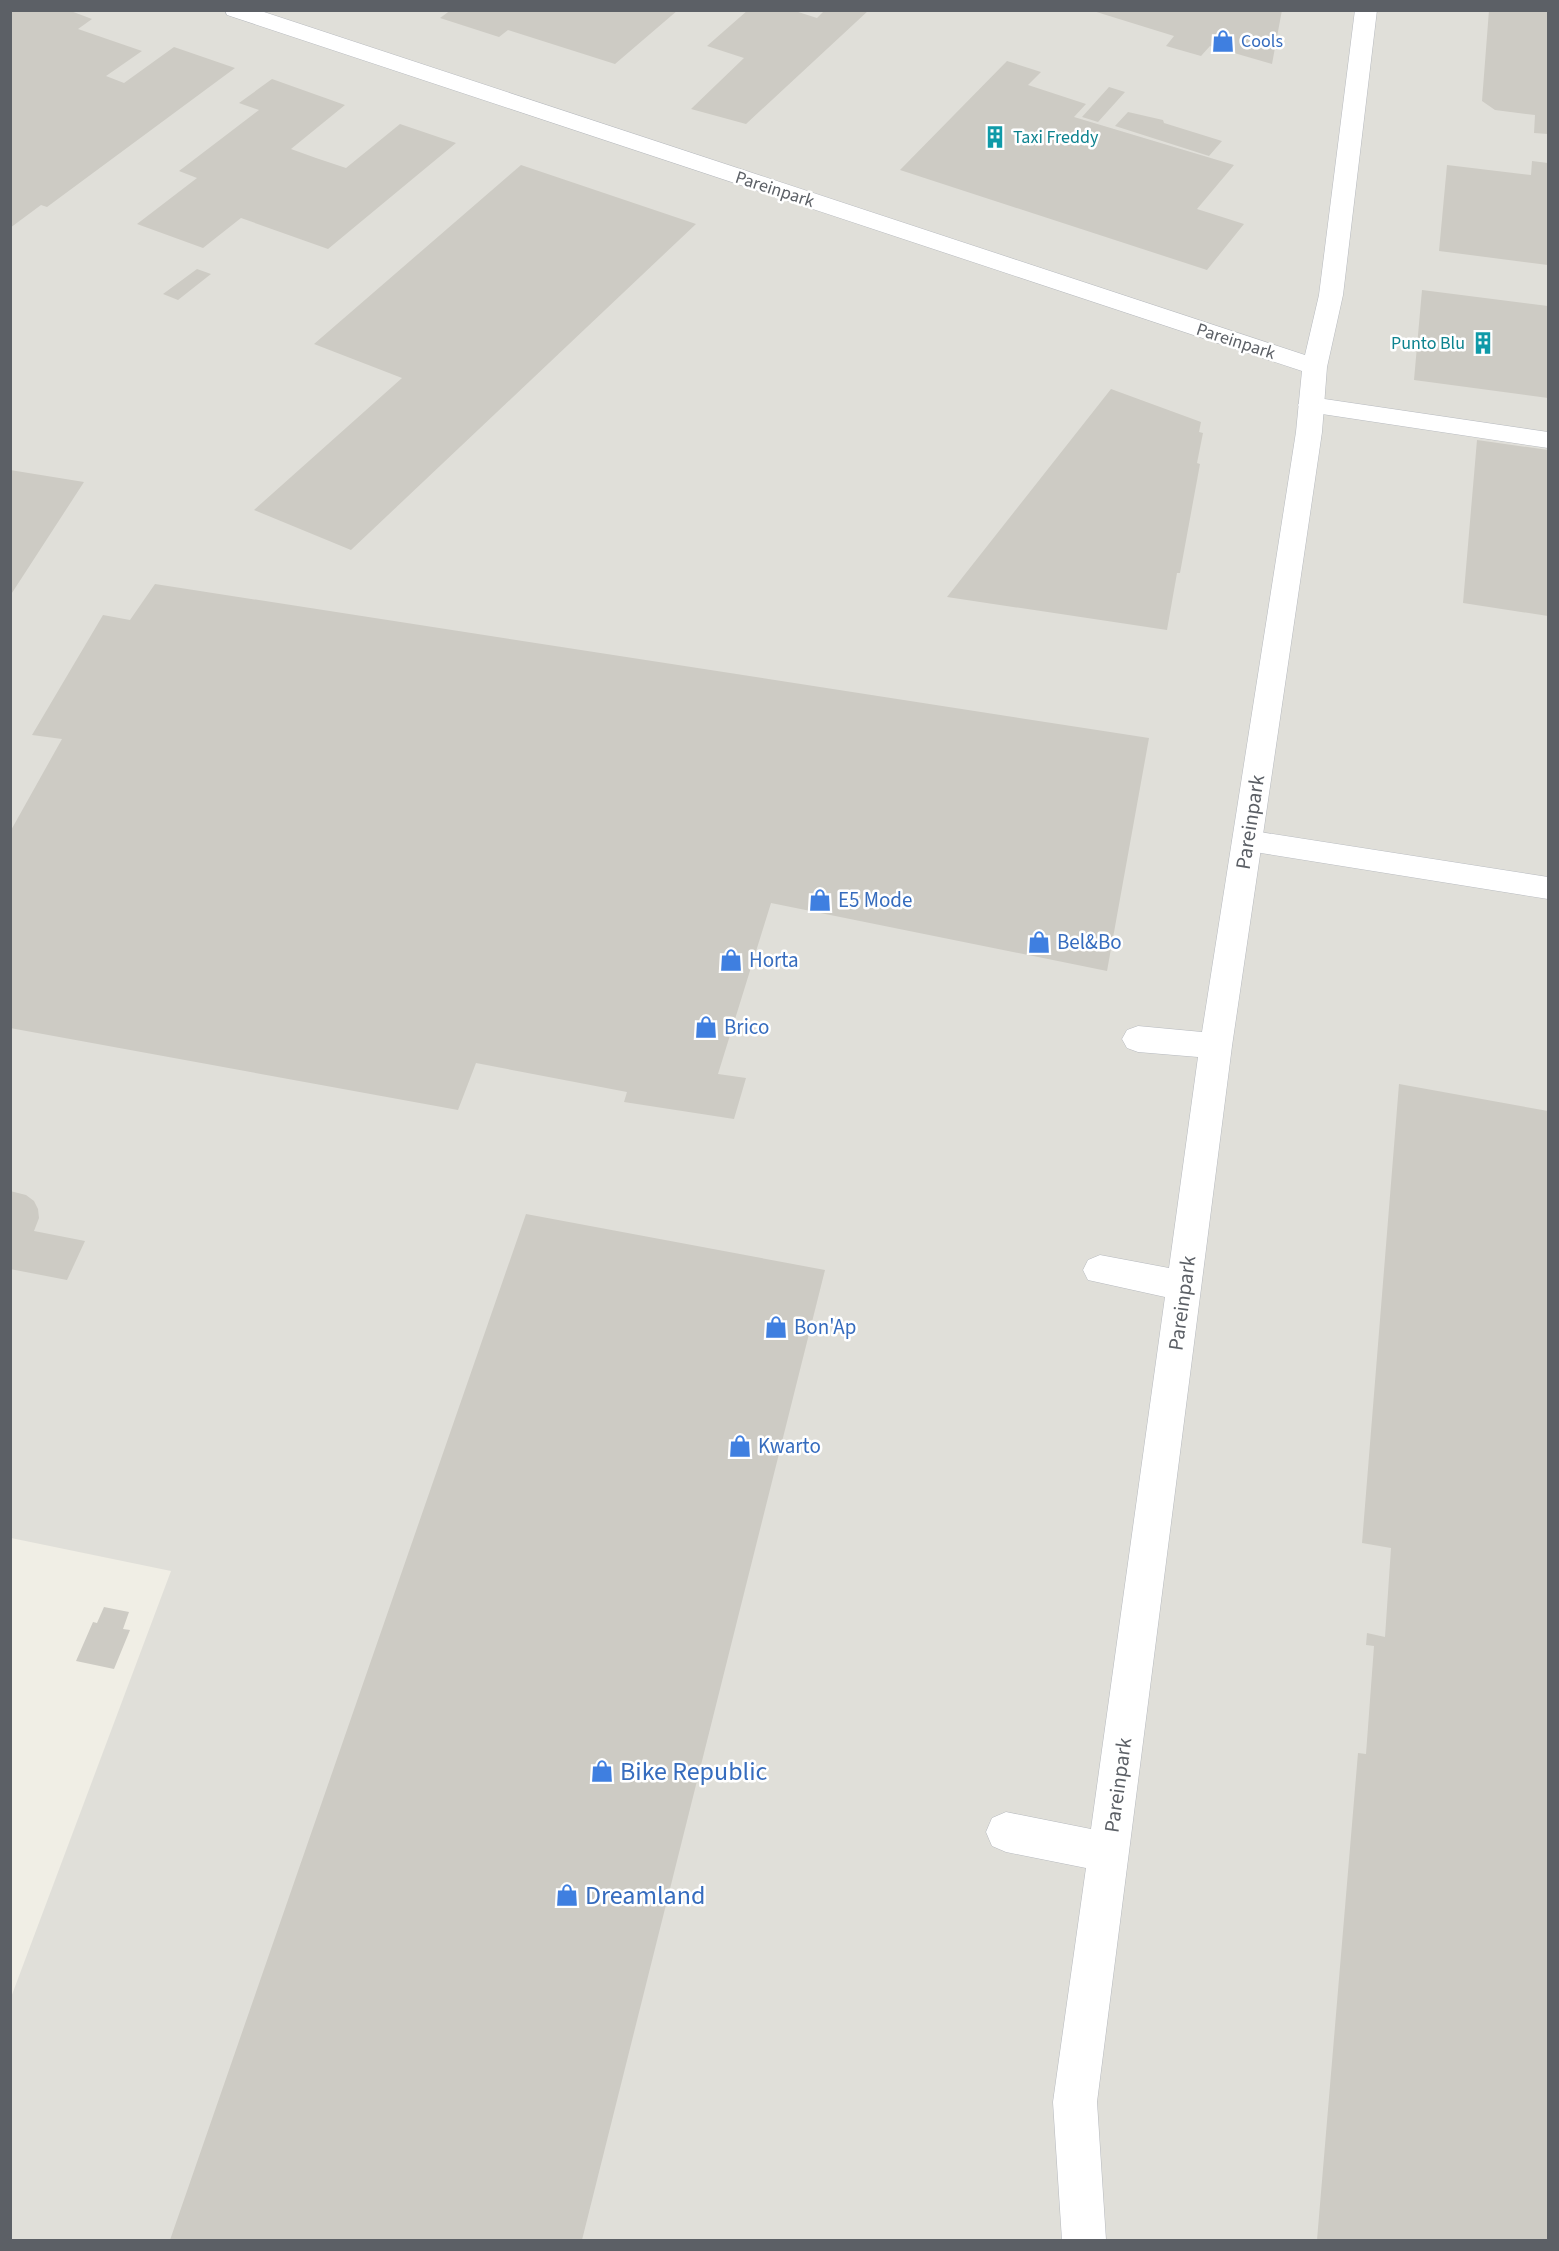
<svg xmlns="http://www.w3.org/2000/svg" width="1559" height="2251" viewBox="0 0 1559 2251" font-family="'Source Sans 3',sans-serif">
	<rect width="100%" height="100%" fill="#f0eee5"/>
	<path fill="#e0dfd9" d="M 11,11 L 1548,11 L 1548,2240 L 11,2240 L 10,2000 L 171,1571 L 11,1538 Z"/>
	<path fill="#cdcbc4" d="M 10,10 L 68,10 L 92,19 L 78,29 L 142,51 L 106,76 L 124,83 L 174,47 L 235,68 L 47,207 L 41,205 L 10,228 Z
		M 451,10 L 678,10 L 615,64 L 508,30 L 499,37 L 440,18 Z
		M 748,10 L 792,10 L 817,18 L 825,10 L 869,10 L 746,124 L 691,109 L 744,58 L 707,46 Z
		M 1090,10 L 1282,10 L 1272,64 L 1210,46 L 1201,56 L 1166,46 L 1174,36 Z
		M 1489,10 L 1548,10 L 1548,134 L 1534,133 L 1535,115 L 1495,110 L 1482,101 Z
		M 1007,61 L 1041,72 L 1028,85 L 1086,104 L 1074,117 L 1234,165 L 1197,209 L 1244,224 L 1207,270 L 900,170 Z
		M 272,79 L 345,105 L 291,149 L 316,158 L 346,168 L 400,124 L 456,143 L 328,249 L 241,218 L 203,248 L 137,224 L 197,178 L 179,171 L 259,110 L 239,103 Z
		M 1109,87 L 1125,92 L 1098,122 L 1082,117 Z
		M 1128,112 L 1163,120 L 1164,123 L 1222,141 L 1209,156 L 1115,126 Z
		M 1532,161 L 1548,163 L 1548,265 L 1439,251 L 1447,165 L 1531,175 Z
		M 521,165 L 696,224 L 351,550 L 254,510 L 402,378 L 314,344 Z
		M 197,269 L 211,274 L 178,300 L 163,294 Z
		M 1422,290 L 1548,306 L 1548,398 L 1414,380 Z
		M 1111,389 L 1201,422 L 1199,432 L 1203,433 L 1197,463 L 1200,464 L 1180,573 L 1177,573 L 1167,630 L 947,597 Z
		M 1477,440 L 1548,450 L 1548,616 L 1463,603 Z
		M 10,470 L 84,482 L 10,596 Z
		M 155,584 L 1149,738 L 1107,971 L 771,903 L 718,1074 L 746,1078 L 734,1119 L 624,1102 L 627,1092 L 476,1063 L 458,1110 L 10,1028 L 10,832 L 62,739 L 32,735 L 103,615 L 130,620 Z
		M 1399,1084 L 1548,1111 L 1548,2240 L 1317,2240 L 1358,1753 L 1366,1754 L 1374,1646 L 1366,1645 L 1367,1633 L 1385,1637 L 1391,1548 L 1362,1543 Z
		M 10,1191 L 26,1195 L 34,1201 L 38,1209 L 39,1218 L 34,1231 L 85,1241 L 67,1280 L 10,1269 Z
		M 526,1214 L 825,1270 L 582,2240 L 170,2240 Z
		M 104,1607 L 129,1612 L 123,1629 L 130,1630 L 114,1669 L 76,1661 L 93,1622 L 97,1623 Z"/>
	<g fill="none" stroke-linecap="round" stroke-linejoin="round">
		<g stroke="#b7babf" stroke-width="1">
			<path id="service" d="M 1311,397 L 1548,432 L 1548,448 L 1302,411 L 1298,405 L 1302,399 Z
				M 1247,830 L 1548,877 L 1548,899 L 1236,849 L 1232,841 L 1236,833 Z"/>
		</g>
		<g stroke="#b7babf" stroke-width="1">
			<path id="minor" d="M 225,10 L 258,10 L 1305,355 L 1319,295 L 1355,10 L 1377,10 L 1343,295 L 1327,367 L 1322,432 L 1232,1046 L 1097,2102 L 1106,2240 L 1062,2240 L 1053,2102 L 1086,1868 L 1006,1852 L 992,1846 L 986,1832 L 992,1818 L 1006,1812 L 1091,1829 L 1165,1297 L 1088,1280 L 1083,1270 L 1088,1260 L 1100,1255 L 1169,1268 L 1198,1057 L 1138,1052 L 1127,1048 L 1122,1039 L 1127,1030 L 1138,1026 L 1202,1032 L 1296,432 L 1302,371 L 227,15 Z"/>
		</g>
		<use href="#service" fill="#fff" fill-rule="evenodd"/>
		<use href="#minor" fill="#fff" fill-rule="evenodd"/>
	</g>
	<defs>
		<g id="shop-bare" transform="scale(1.8)"><path d="M-5-2.5h2.3a2.7 3.5 0 0 1 5.4 0H5L5.5 6h-11ZM-1.5-2.5h3a1.5 2.3 0 0 0-3 0Z" fill="#3f7fe0" stroke="#fff" stroke-width="2.5" paint-order="stroke"/></g>
		<g id="building-bare" transform="scale(1.8)"><path d="M-4-6H4V6H1V3H-1V6H-4ZM-2.5-4.3h1.7v1.8h-1.7ZM.8-4.3h1.7v1.8H.8ZM-2.5-1h1.7V.8h-1.7ZM.8-1h1.7V.8H.8Z" fill="#0f9aa8" stroke="#fff" stroke-width="2.5" paint-order="stroke"/></g>
	</defs>
	<g fill-rule="evenodd">
		<use href="#shop-bare" x="1223" y="41"/>
		<use href="#building-bare" x="995" y="137"/>
		<use href="#building-bare" x="1483" y="343"/>
		<use href="#shop-bare" x="820" y="900"/>
		<use href="#shop-bare" x="1039" y="942"/>
		<use href="#shop-bare" x="731" y="960"/>
		<use href="#shop-bare" x="706" y="1027"/>
		<use href="#shop-bare" x="776" y="1327"/>
		<use href="#shop-bare" x="740" y="1446"/>
		<use href="#shop-bare" x="602" y="1771"/>
		<use href="#shop-bare" x="567" y="1895"/>
	</g>
	<g text-anchor="middle" stroke-width="5" stroke-linejoin="round" paint-order="stroke">
		<g font-size="18" fill="#366cbe" stroke="#fff" text-anchor="start">
			<text x="1241" y="47">Cools</text>
		</g>
		<g font-size="18" fill="#0d838f" stroke="#fff" text-anchor="start">
			<text x="1013" y="143">Taxi Freddy</text>
			<text x="1465" y="349" text-anchor="end">Punto Blu</text>
		</g>
		<g font-size="18" fill="#5c6066" stroke="#fff">
			<text transform="translate(775 189) rotate(18)" y="6">Pareinpark</text>
			<text transform="translate(1236 341) rotate(18)" y="6">Pareinpark</text>
		</g>
		<g font-size="21" fill="#5c6066" stroke="#fff">
			<text transform="translate(1250 822) rotate(-81)" y="7">Pareinpark</text>
			<text transform="translate(1182 1303) rotate(-82)" y="7">Pareinpark</text>
			<text transform="translate(1118 1785) rotate(-82)" y="7">Pareinpark</text>
		</g>
		<g font-size="21" fill="#366cbe" stroke="#fff" text-anchor="start">
			<text x="838" y="907">E5 Mode</text>
			<text x="1057" y="949">Bel&amp;Bo</text>
			<text x="749" y="967">Horta</text>
			<text x="724" y="1034">Brico</text>
			<text x="794" y="1334">Bon'Ap</text>
			<text x="758" y="1453">Kwarto</text>
		</g>
		<g font-size="26" fill="#366cbe" stroke="#fff" text-anchor="start">
			<text x="620" y="1780">Bike Republic</text>
			<text x="585" y="1904">Dreamland</text>
		</g>
	</g>
	<rect width="1559" height="2251" fill="none" stroke="#5c6066" stroke-width="24"/>
</svg>
